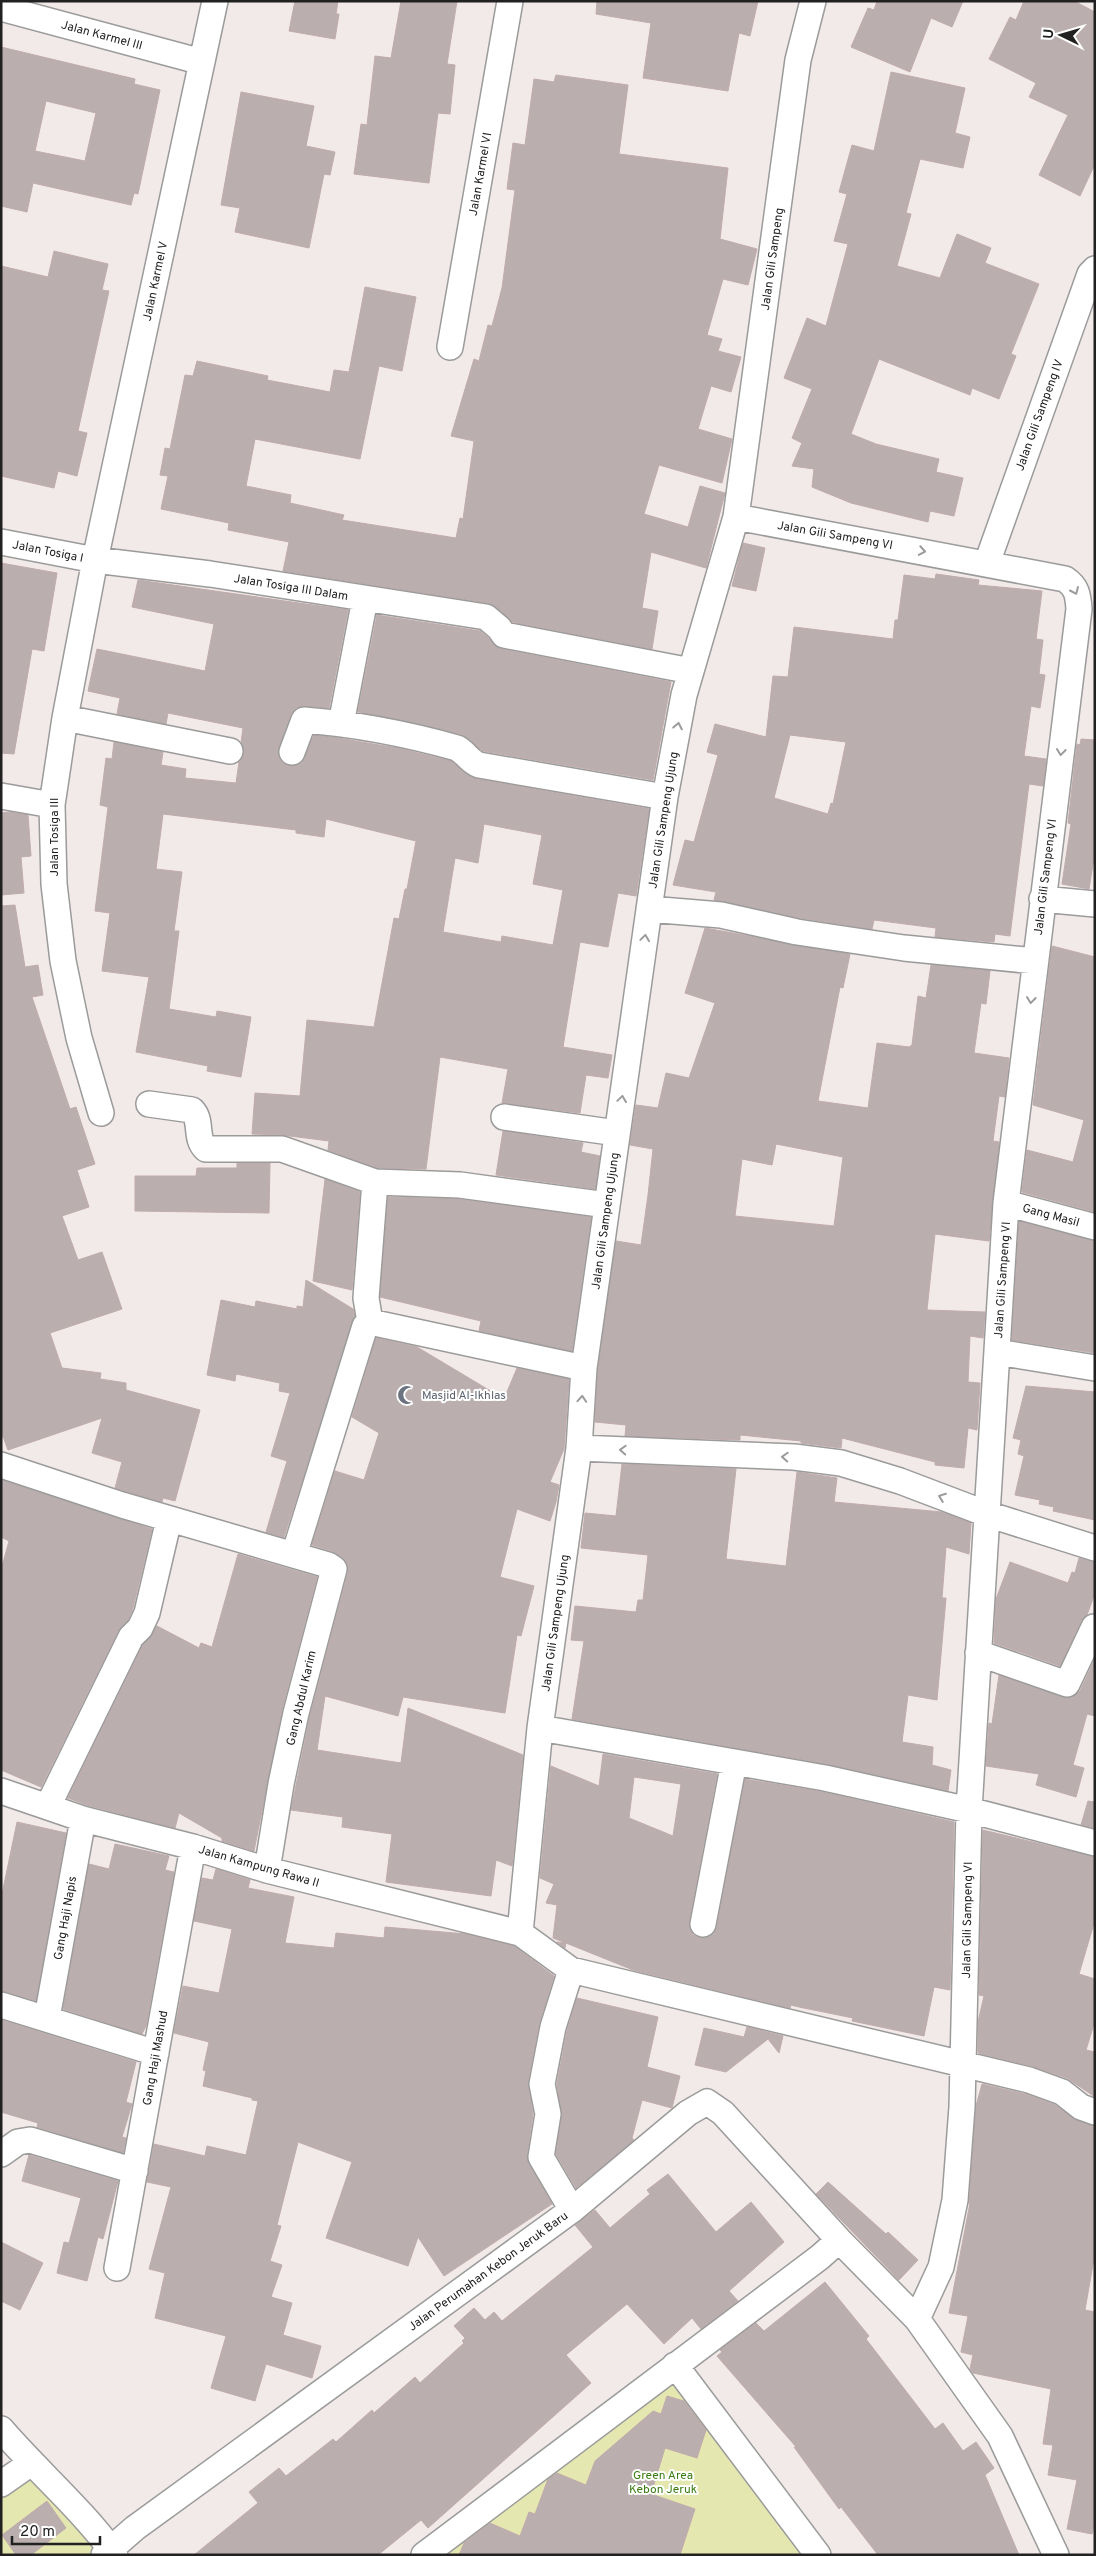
<svg xmlns="http://www.w3.org/2000/svg" width="1096" height="2556" viewBox="0 0 1096 2556" font-family="Overpass,sans-serif">
	<rect width="100%" height="100%" fill="#f1eae8"/>
	<path fill="#e5e7b1" d="M 677,2377 L 808,2555 L 434,2555 Z
		M 29,2466 L 104,2555 L 1,2555 L 1,2487 Z"/>
	<path fill="#baaeae" stroke="#c2abac" fill-rule="evenodd" d="M 295,1 L 338,1 L 336,14 L 339,14 L 335,39 L 289,31 Z
		M 401,1 L 457,1 L 447,64 L 455,65 L 450,114 L 438,113 L 429,183 L 354,174 L 361,124 L 367,125 L 375,56 L 391,58 Z
		M 597,1 L 758,1 L 750,36 L 739,33 L 728,91 L 643,78 L 651,23 L 596,14 Z
		M 877,1 L 963,1 L 952,27 L 931,18 L 910,72 L 851,47 L 868,8 L 874,10 Z
		M 1024,1 L 1074,1 L 1095,12 L 1095,164 L 1080,196 L 1039,175 L 1068,115 L 1029,97 L 1036,83 L 989,59 L 1010,17 L 1016,20 Z
		M 1,47 L 135,79 L 134,84 L 160,90 L 138,194 L 134,193 L 131,205 L 33,183 L 27,212 L 1,206 ZM 46,101 L 96,113 L 85,161 L 35,151 Z
		M 891,72 L 965,88 L 955,133 L 970,137 L 963,168 L 920,159 L 906,213 L 911,214 L 897,266 L 940,278 L 957,234 L 991,248 L 985,263 L 1039,284 L 1011,354 L 1016,356 L 999,399 L 972,388 L 970,395 L 879,359 L 851,434 L 876,444 L 939,459 L 936,472 L 963,478 L 954,516 L 930,511 L 928,522 L 851,503 L 812,487 L 814,469 L 792,466 L 802,443 L 792,438 L 812,389 L 784,378 L 807,318 L 826,326 L 848,244 L 834,241 L 847,194 L 839,192 L 852,145 L 874,151 Z
		M 556,75 L 628,85 L 619,154 L 728,168 L 720,239 L 757,249 L 748,285 L 723,279 L 707,335 L 722,339 L 718,351 L 741,357 L 731,392 L 711,386 L 698,429 L 732,439 L 722,483 L 659,465 L 644,514 L 688,527 L 700,486 L 725,493 L 706,568 L 651,552 L 642,608 L 658,611 L 652,649 L 512,622 L 495,606 L 488,603 L 283,571 L 289,542 L 228,530 L 229,523 L 161,509 L 168,476 L 160,475 L 165,448 L 170,449 L 185,375 L 193,376 L 197,361 L 268,376 L 267,380 L 330,392 L 334,370 L 349,372 L 365,287 L 416,297 L 402,371 L 379,366 L 360,459 L 255,439 L 246,486 L 291,495 L 290,503 L 344,515 L 342,520 L 456,538 L 460,518 L 463,519 L 474,441 L 451,436 L 474,359 L 479,361 L 488,325 L 492,326 L 502,288 L 515,190 L 507,189 L 513,143 L 525,145 L 534,79 L 554,82 Z
		M 241,92 L 314,106 L 306,146 L 335,152 L 330,175 L 324,174 L 309,248 L 235,232 L 240,208 L 221,205 Z
		M 54,251 L 108,264 L 102,290 L 109,291 L 78,431 L 87,433 L 77,476 L 58,471 L 54,488 L 1,476 L 1,266 L 48,277 Z
		M 743,543 L 765,548 L 756,591 L 732,586 Z
		M 1,563 L 57,573 L 44,651 L 32,649 L 14,754 L 1,753 Z
		M 936,574 L 979,580 L 978,585 L 1042,591 L 1036,639 L 1043,640 L 1039,674 L 1045,675 L 1040,708 L 1031,706 L 1024,756 L 1046,759 L 1043,786 L 1029,784 L 1010,936 L 995,934 L 994,942 L 935,937 L 936,928 L 874,920 L 872,929 L 800,918 L 714,900 L 716,892 L 673,885 L 685,840 L 694,842 L 718,755 L 707,752 L 715,724 L 766,737 L 773,676 L 788,677 L 794,627 L 893,639 L 895,620 L 898,620 L 904,575 L 935,579 ZM 790,735 L 846,742 L 833,804 L 831,803 L 828,814 L 774,798 Z
		M 138,580 L 348,610 L 329,708 L 305,706 L 296,708 L 291,714 L 278,754 L 281,761 L 287,765 L 294,766 L 301,763 L 314,735 L 338,738 L 397,748 L 451,761 L 465,773 L 477,779 L 649,809 L 636,896 L 618,893 L 608,947 L 580,942 L 563,1047 L 612,1055 L 608,1078 L 586,1075 L 580,1113 L 502,1103 L 508,1069 L 440,1057 L 426,1169 L 378,1168 L 328,1150 L 329,1141 L 282,1135 L 252,1134 L 255,1093 L 300,1096 L 307,1020 L 374,1027 L 394,918 L 399,919 L 405,889 L 407,889 L 416,841 L 326,819 L 324,837 L 296,833 L 296,830 L 163,814 L 156,869 L 182,872 L 174,931 L 179,931 L 169,1009 L 216,1017 L 217,1011 L 251,1017 L 241,1077 L 207,1071 L 208,1066 L 136,1052 L 149,977 L 102,971 L 110,913 L 95,911 L 108,807 L 100,805 L 106,758 L 112,759 L 114,742 L 163,752 L 161,765 L 186,769 L 185,778 L 236,783 L 239,762 L 244,753 L 241,743 L 243,728 L 168,713 L 166,724 L 117,714 L 120,698 L 88,691 L 97,649 L 205,671 L 214,624 L 132,607 ZM 484,824 L 542,835 L 533,884 L 563,890 L 553,945 L 502,936 L 501,942 L 443,932 L 455,858 L 478,863 Z
		M 377,615 L 480,631 L 501,649 L 671,682 L 653,780 L 483,751 L 461,734 L 358,712 Z
		M 1081,739 L 1095,740 L 1095,852 L 1089,889 L 1062,884 L 1071,824 L 1068,823 L 1077,744 L 1080,745 Z
		M 9,812 L 28,815 L 31,856 L 21,857 L 24,893 L 1,895 L 1,813 Z
		M 15,905 L 25,967 L 38,965 L 43,995 L 32,997 L 70,1109 L 76,1107 L 95,1164 L 77,1170 L 89,1207 L 62,1216 L 78,1260 L 102,1252 L 122,1309 L 50,1333 L 62,1368 L 101,1373 L 100,1379 L 126,1383 L 126,1390 L 200,1410 L 175,1501 L 163,1498 L 162,1502 L 115,1488 L 122,1462 L 92,1453 L 102,1418 L 8,1450 L 1,1431 L 1,906 Z
		M 705,928 L 850,954 L 843,988 L 840,987 L 818,1101 L 868,1108 L 877,1043 L 909,1047 L 912,1045 L 918,996 L 926,998 L 931,965 L 990,971 L 986,1004 L 981,1003 L 974,1053 L 1009,1058 L 1005,1097 L 999,1096 L 993,1141 L 999,1142 L 989,1241 L 935,1234 L 927,1310 L 985,1312 L 983,1338 L 970,1336 L 968,1382 L 980,1383 L 977,1430 L 968,1428 L 964,1468 L 935,1465 L 935,1462 L 842,1438 L 841,1448 L 801,1443 L 801,1441 L 740,1435 L 740,1440 L 625,1436 L 626,1425 L 595,1422 L 598,1369 L 616,1241 L 641,1245 L 648,1195 L 653,1149 L 630,1145 L 636,1105 L 658,1108 L 666,1073 L 689,1078 L 715,1003 L 685,993 ZM 776,1144 L 843,1157 L 834,1226 L 735,1216 L 742,1159 L 772,1165 Z
		M 1052,946 L 1095,957 L 1095,1212 L 1022,1192 L 1027,1150 L 1073,1162 L 1084,1120 L 1033,1105 Z
		M 503,1131 L 583,1143 L 581,1152 L 600,1156 L 595,1189 L 496,1175 Z
		M 237,1163 L 270,1163 L 269,1213 L 135,1211 L 135,1176 L 196,1176 L 197,1168 L 237,1168 Z
		M 325,1179 L 360,1192 L 352,1290 L 313,1281 Z
		M 388,1197 L 459,1199 L 591,1217 L 572,1351 L 479,1331 L 481,1321 L 380,1297 Z
		M 1019,1221 L 1095,1241 L 1095,1353 L 1012,1340 Z
		M 306,1280 L 353,1309 L 355,1317 L 284,1537 L 266,1532 L 287,1461 L 271,1456 L 290,1393 L 279,1391 L 280,1383 L 236,1374 L 235,1381 L 207,1375 L 221,1300 L 255,1307 L 256,1301 L 297,1309 L 297,1306 L 303,1307 Z
		M 376,1338 L 417,1347 L 504,1399 L 517,1368 L 569,1379 L 564,1449 L 550,1482 L 559,1485 L 556,1502 L 550,1521 L 517,1509 L 500,1577 L 534,1586 L 521,1636 L 517,1635 L 505,1713 L 403,1697 L 398,1716 L 325,1696 L 317,1750 L 401,1763 L 408,1708 L 523,1755 L 512,1866 L 496,1860 L 491,1896 L 386,1882 L 392,1834 L 342,1827 L 343,1817 L 291,1810 L 310,1716 L 348,1572 L 347,1563 L 342,1557 L 332,1551 L 312,1545 L 335,1471 L 364,1480 L 379,1433 L 352,1417 Z
		M 1026,1386 L 1095,1392 L 1095,1520 L 1053,1511 L 1054,1507 L 1039,1504 L 1040,1500 L 1015,1495 L 1024,1456 L 1018,1454 L 1021,1440 L 1013,1438 Z
		M 622,1464 L 736,1469 L 726,1559 L 786,1566 L 797,1472 L 837,1478 L 834,1502 L 942,1512 L 971,1523 L 969,1554 L 946,1547 L 942,1598 L 946,1598 L 937,1700 L 908,1695 L 902,1742 L 933,1747 L 932,1765 L 951,1770 L 948,1791 L 827,1764 L 572,1719 L 584,1641 L 571,1640 L 575,1606 L 636,1612 L 638,1600 L 643,1600 L 648,1555 L 581,1548 L 585,1513 L 616,1516 Z
		M 1,1480 L 152,1529 L 133,1608 L 128,1620 L 118,1631 L 41,1787 L 1,1770 L 1,1570 L 9,1541 L 1,1537 Z
		M 238,1554 L 317,1577 L 282,1710 L 254,1851 L 222,1841 L 222,1838 L 179,1813 L 175,1828 L 87,1805 L 68,1798 L 143,1645 L 157,1626 L 199,1648 L 201,1643 L 212,1647 Z
		M 1079,1558 L 1095,1562 L 1095,1593 L 1087,1615 L 1081,1621 L 1060,1666 L 994,1643 L 996,1599 L 1010,1562 L 1068,1583 L 1072,1572 L 1075,1573 Z
		M 1095,1659 L 1095,1716 L 1087,1714 L 1073,1765 L 1084,1768 L 1076,1797 L 1036,1785 L 1039,1774 L 986,1766 L 989,1723 L 992,1724 L 999,1675 L 1070,1698 L 1080,1691 Z
		M 603,1754 L 717,1774 L 689,1921 L 693,1935 L 701,1938 L 714,1934 L 717,1927 L 745,1779 L 822,1792 L 954,1822 L 950,1990 L 934,1987 L 924,2036 L 852,2021 L 853,2018 L 799,2007 L 791,2005 L 790,2008 L 633,1970 L 566,1943 L 565,1948 L 557,1942 L 566,1943 L 553,1938 L 557,1905 L 546,1903 L 554,1884 L 540,1878 L 551,1766 L 599,1786 ZM 634,1777 L 681,1784 L 673,1836 L 629,1818 Z
		M 1088,1801 L 1095,1802 L 1095,1828 L 1081,1825 Z
		M 17,1822 L 66,1833 L 36,2001 L 1,1991 L 1,1899 Z
		M 983,1830 L 1095,1857 L 1095,1920 L 1079,1974 L 1095,1979 L 1095,2021 L 1086,2050 L 1095,2052 L 1095,2097 L 1067,2078 L 1032,2066 L 978,2053 L 978,2022 L 984,1996 L 979,1995 Z
		M 115,1844 L 169,1856 L 165,1870 L 174,1872 L 146,2026 L 142,2034 L 63,2009 L 89,1864 L 109,1869 Z
		M 216,1869 L 250,1880 L 248,1888 L 294,1897 L 285,1943 L 334,1948 L 336,1933 L 384,1938 L 385,1927 L 466,1934 L 514,1946 L 554,1976 L 539,2024 L 528,2081 L 533,2114 L 527,2155 L 529,2164 L 552,2204 L 444,2276 L 418,2237 L 408,2266 L 326,2238 L 352,2162 L 298,2142 L 277,2225 L 281,2226 L 270,2261 L 282,2265 L 271,2297 L 292,2303 L 283,2335 L 321,2346 L 312,2378 L 266,2364 L 255,2401 L 211,2388 L 226,2336 L 155,2318 L 165,2273 L 149,2269 L 171,2187 L 147,2182 L 154,2144 L 205,2156 L 207,2146 L 246,2155 L 258,2101 L 252,2100 L 252,2098 L 203,2086 L 206,2071 L 203,2070 L 209,2042 L 174,2033 L 183,1986 L 219,1993 L 232,1929 L 194,1921 L 202,1878 L 213,1880 Z
		M 577,1998 L 658,2017 L 647,2067 L 680,2076 L 672,2108 L 642,2100 L 632,2138 L 634,2140 L 576,2188 L 556,2154 L 562,2116 L 557,2084 L 567,2031 Z
		M 1,2020 L 136,2062 L 126,2102 L 132,2104 L 122,2137 L 126,2138 L 123,2153 L 37,2127 L 38,2123 L 1,2112 Z
		M 747,2027 L 783,2036 L 779,2053 L 768,2039 L 726,2072 L 695,2065 L 704,2028 L 744,2037 Z
		M 982,2084 L 1025,2094 L 1055,2105 L 1076,2120 L 1095,2126 L 1095,2253 L 1085,2310 L 1095,2312 L 1095,2522 L 1092,2534 L 1067,2529 L 1077,2480 L 1048,2475 L 1053,2445 L 1043,2444 L 1051,2389 L 973,2373 L 970,2369 L 973,2355 L 961,2352 L 968,2316 L 949,2313 L 970,2203 L 969,2204 L 976,2106 Z
		M 29,2155 L 118,2181 L 103,2239 L 98,2237 L 87,2281 L 57,2273 L 64,2242 L 69,2243 L 81,2198 L 22,2181 Z
		M 668,2174 L 716,2232 L 751,2202 L 784,2242 L 729,2291 L 738,2301 L 701,2329 L 692,2318 L 664,2344 L 627,2304 L 566,2355 L 591,2383 L 428,2528 L 421,2520 L 378,2555 L 194,2555 L 258,2503 L 249,2492 L 279,2468 L 286,2476 L 333,2439 L 336,2442 L 372,2410 L 374,2413 L 415,2377 L 420,2383 L 464,2343 L 462,2341 L 465,2338 L 454,2326 L 474,2308 L 485,2320 L 494,2312 L 502,2321 L 593,2247 L 575,2225 L 595,2210 L 610,2228 L 650,2194 L 647,2190 Z
		M 828,2182 L 886,2234 L 888,2232 L 918,2260 L 899,2280 L 816,2194 Z
		M 1,2242 L 43,2263 L 20,2310 L 1,2301 Z
		M 825,2282 L 869,2336 L 866,2339 L 935,2429 L 943,2423 L 963,2451 L 976,2442 L 994,2468 L 985,2475 L 1019,2555 L 878,2555 L 841,2507 L 839,2509 L 794,2447 L 797,2448 L 717,2356 L 722,2352 L 720,2350 L 756,2323 L 764,2331 Z
		M 667,2396 L 684,2401 L 706,2430 L 697,2458 L 665,2448 L 651,2494 L 695,2509 L 680,2555 L 459,2555 L 464,2543 L 490,2523 L 520,2536 L 529,2512 L 535,2514 L 548,2479 L 557,2473 L 586,2485 L 595,2461 L 653,2411 L 661,2414 Z
		M 47,2501 L 66,2528 L 31,2555 L 16,2555 L 2,2535 Z"/>
	<g fill="none" stroke-linecap="round" stroke-linejoin="round">
		<g stroke="#9b9b9b" stroke-width="28">
			<path id="minor" d="M 1,8 L 202,62
				M 450,347 L 510,1
				M 736,517 L 1065,579 C 1077,587 1078,595 1079,609 L 1006,1203 L 969,1810 L 962,2107 L 955,2200 L 941,2267 L 917,2319
				M 1,542 L 95,560 L 210,574 L 486,617 L 499,628 L 504,635 L 691,671
				M 987,563 L 1090,274 L 1095,269
				M 65,718 L 230,751
				M 341,724 L 365,599
				M 292,752 L 304,720 C 356,724 407,734 457,748 C 466,753 469,761 479,765 L 665,797
				M 1,796 L 52,805
				M 1042,899 L 1095,904
				M 649,909 L 721,915 L 797,932 L 904,948 L 1035,961
				M 149,1104 L 192,1110 C 203,1121 194,1138 206,1149 L 282,1149 L 375,1182 L 460,1185 L 607,1205
				M 101,1113 L 79,1038 L 63,961 L 54,884 L 52,805 L 65,718 L 95,560 L 215,1
				M 504,1117 L 617,1133
				M 1006,1203 L 1095,1227
				M 370,1322 L 366,1298 L 375,1182
				M 997,1352 L 1095,1368
				M 579,1448 L 794,1457 L 841,1463 L 900,1481 L 987,1514 L 1095,1548
				M 1,1465 L 122,1505 L 328,1565 L 334,1569 L 296,1713 L 281,1784 L 267,1870
				M 294,1555 L 365,1326 L 370,1322 L 584,1368
				M 978,1653 L 1067,1684 L 1094,1627
				M 540,1728 L 825,1778 L 969,1810 L 1095,1843
				M 1,1791 L 83,1819 L 193,1847 L 267,1870 L 520,1933 L 571,1970 L 553,2027 L 542,2084 L 548,2114 L 541,2157 L 572,2210
				M 48,1806 L 131,1637 L 140,1628 L 147,1613 L 166,1532
				M 703,1924 L 734,1762
				M 520,1933 L 540,1728 L 579,1448 L 584,1368 L 665,797 L 684,695 L 736,517 L 798,60 L 813,1
				M 571,1970 L 1029,2080 L 1062,2092 L 1081,2107 L 1095,2112
				M 1,2005 L 156,2053
				M 47,2018 L 83,1819
				M 1,2154 L 18,2142 L 30,2140 L 135,2171
				M 117,2268 L 193,1847
				M 675,2365 L 818,2555
				M 1,2429 C 38,2472 82,2509 115,2555
				M 1,2484 L 31,2463
				M 104,2555 L 135,2528 L 572,2210 L 688,2113 L 707,2102 L 723,2113 L 839,2240 L 917,2319 L 1000,2436 L 1056,2555
				M 424,2555 L 820,2257 L 839,2240"/>
		</g>
		<use href="#minor" stroke="#fff" stroke-width="25"/>
	</g>
	<defs><path id="oneway-chevron" d="M-2-3.5L2.5 0L-2 3.5" fill="none" stroke-width="1.6" stroke-linecap="round" stroke-linejoin="round" transform="scale(1.25)"/></defs>
	<g stroke="#9b9b9b">
		<use href="#oneway-chevron" transform="translate(922 551) rotate(10)"/>
		<use href="#oneway-chevron" transform="translate(1075 591) rotate(66)"/>
		<use href="#oneway-chevron" transform="translate(678 726) rotate(-79)"/>
		<use href="#oneway-chevron" transform="translate(1061 752) rotate(97)"/>
		<use href="#oneway-chevron" transform="translate(645 938) rotate(-82)"/>
		<use href="#oneway-chevron" transform="translate(1031 1000) rotate(97)"/>
		<use href="#oneway-chevron" transform="translate(622 1099) rotate(-82)"/>
		<use href="#oneway-chevron" transform="translate(582 1399) rotate(-86)"/>
		<use href="#oneway-chevron" transform="translate(623 1450) rotate(-177)"/>
		<use href="#oneway-chevron" transform="translate(785 1457) rotate(-177)"/>
		<use href="#oneway-chevron" transform="translate(942 1497) rotate(-159)"/>
	</g>
	<defs>
		<g id="mosque-bare" transform="scale(1.5)"><path d="M3.5-4.9A6 6 0 1 0 3.5 4.9A5 5 0 1 1 3.5-4.9Z" fill="#6b7280" stroke="#fff" stroke-width="2.5" paint-order="stroke"/></g>
	</defs>
	<g fill-rule="evenodd">
		<use href="#mosque-bare" x="407" y="1395"/>
	</g>
	<g text-anchor="middle" stroke-width="4" stroke-linejoin="round" paint-order="stroke">
		<g font-size="12" fill="#212121" stroke="#fff">
			<text transform="translate(102 35) rotate(15)" y="4">Jalan Karmel III</text>
			<text transform="translate(480 174) rotate(-80)" y="4">Jalan Karmel VI</text>
			<text transform="translate(772 259) rotate(-82)" y="4">Jalan Gili Sampeng</text>
			<text transform="translate(155 281) rotate(-78)" y="4">Jalan Karmel V</text>
			<text transform="translate(1039 415) rotate(-70)" y="4">Jalan Gili Sampeng IV</text>
			<text transform="translate(835 535) rotate(10)" y="4">Jalan Gili Sampeng VI</text>
			<text transform="translate(48 551) rotate(11)" y="4">Jalan Tosiga I</text>
			<text transform="translate(291 587) rotate(9)" y="4">Jalan Tosiga III Dalam</text>
			<text transform="translate(663 820) rotate(-81)" y="4">Jalan Gili Sampeng Ujung</text>
			<text transform="translate(54 837) rotate(-90)" y="4">Jalan Tosiga III</text>
			<text transform="translate(1045 877) rotate(-83)" y="4">Jalan Gili Sampeng VI</text>
			<text transform="translate(1051 1215) rotate(15)" y="4">Gang Masil</text>
			<text transform="translate(605 1221) rotate(-82)" y="4">Jalan Gili Sampeng Ujung</text>
			<text transform="translate(1002 1280) rotate(-86)" y="4">Jalan Gili Sampeng VI</text>
			<text transform="translate(555 1623) rotate(-82)" y="4">Jalan Gili Sampeng Ujung</text>
			<text transform="translate(301 1698) rotate(-77)" y="4">Gang Abdul Karim</text>
			<text transform="translate(259 1866) rotate(16)" y="4">Jalan Kampung Rawa II</text>
			<text transform="translate(65 1918) rotate(-80)" y="4">Gang Haji Napis</text>
			<text transform="translate(967 1920) rotate(-89)" y="4">Jalan Gili Sampeng VI</text>
			<text transform="translate(155 2058) rotate(-80)" y="4">Gang Haji Mashud</text>
			<text transform="translate(488 2271) rotate(-36)" y="4">Jalan Perumahan Kebon Jeruk Baru</text>
		</g>
		<g font-size="12" fill="#5b616d" stroke="#fff" text-anchor="start">
			<text x="422" y="1399">Masjid Al-Ikhlas</text>
		</g>
		<g font-size="12" fill="#3a7c12" stroke="#fff">
			<text x="663" y="2479">Green Area<tspan x="663" dy="14">Kebon Jeruk</tspan></text>
		</g>
	</g>
	<rect width="1096" height="2556" fill="none" stroke="#212121" stroke-width="5"/>
	<g transform="translate(1061 35) rotate(275)" stroke="#ffffff" stroke-width="4" paint-order="stroke">
	<path d="M0-4L9 19L0 12L-9 19Z" fill="#212121"/>
	<text y="-8" font-size="14" font-weight="bold" text-anchor="middle" fill="#212121">U</text>
	</g>
	<path d="M12 2536v8h88v-8" fill="none" stroke="#212121" stroke-width="2.5"/>
	<text x="20" y="2536" font-size="15" fill="#212121" stroke="#ffffff" stroke-width="4" paint-order="stroke">20 m</text>
</svg>
